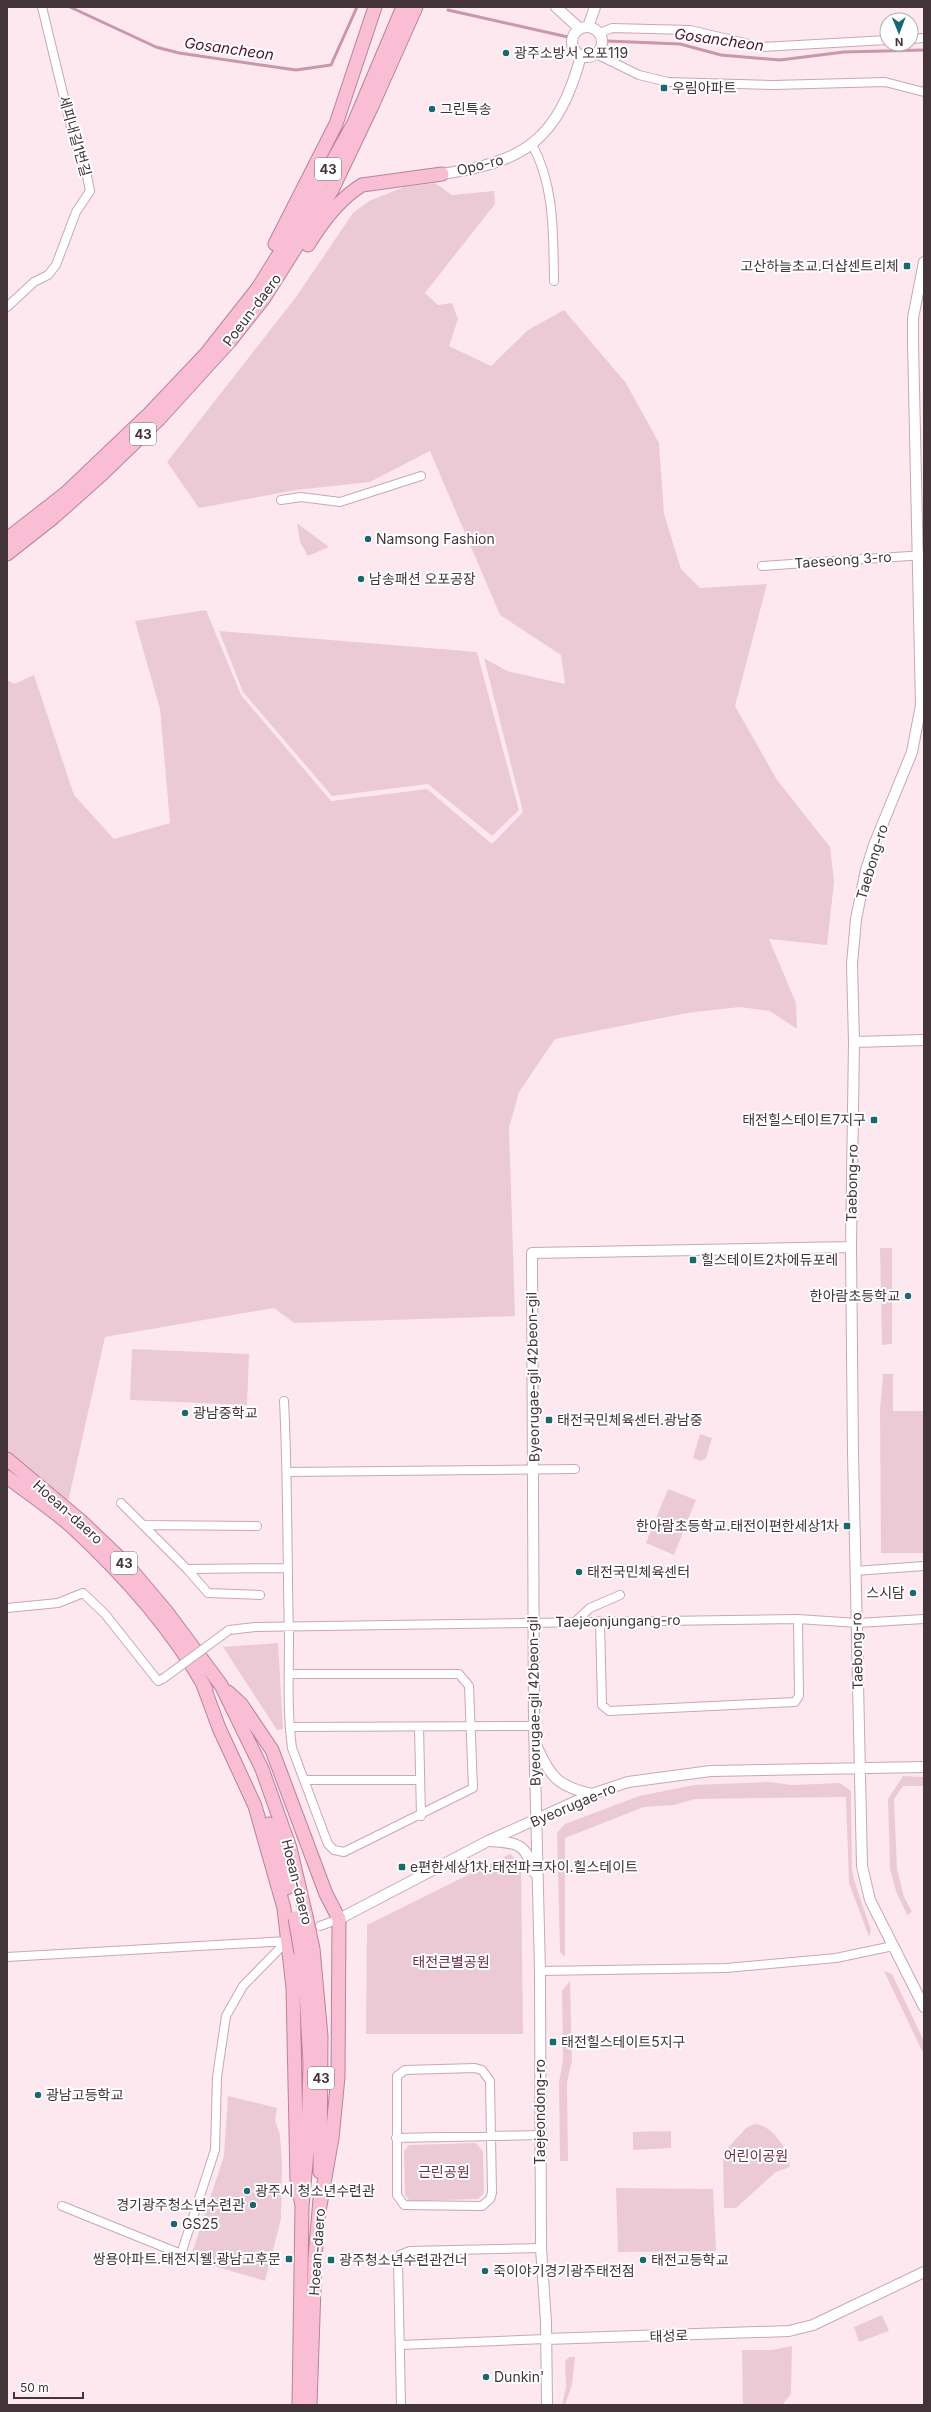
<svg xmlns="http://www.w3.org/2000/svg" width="931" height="2412" viewBox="0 0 931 2412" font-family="Inter,'Noto Sans KR',sans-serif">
	<rect width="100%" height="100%" fill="#fee8ef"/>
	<path fill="#ebcad6" d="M 435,183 L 452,195 L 494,191 L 495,204 L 425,293 L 438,305 L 452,303 L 458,319 L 449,346 L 491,366 L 528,330 L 564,310 L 626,383 L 659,443 L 664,514 L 681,569 L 700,588 L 767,584 L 735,706 L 777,780 L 830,847 L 834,882 L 827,945 L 769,939 L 796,1003 L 797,1029 L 770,1011 L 740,1007 L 687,1013 L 555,1039 L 519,1092 L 509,1128 L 515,1316 L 294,1323 L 274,1308 L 105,1337 L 68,1502 L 7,1451 L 7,680 L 14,684 L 34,675 L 74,795 L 114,839 L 170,823 L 160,709 L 135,621 L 206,610 L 241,695 L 331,801 L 427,789 L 492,844 L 523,812 L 484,658 L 507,671 L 565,684 L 561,655 L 500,615 L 430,451 L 370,482 L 296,490 L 199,508 L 167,462 L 296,297 L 353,213 L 369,201 L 404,187 Z
		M 297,523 L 329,547 L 308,556 L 300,542 Z
		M 219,631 L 477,652 L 519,810 L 492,836 L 428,784 L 332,796 L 243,692 Z
		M 880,1248 L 892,1248 L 892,1344 L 882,1345 Z
		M 132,1349 L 249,1354 L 247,1405 L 130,1400 Z
		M 883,1374 L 893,1374 L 893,1411 L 924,1411 L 924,1553 L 881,1553 L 880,1411 Z
		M 700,1434 L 712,1438 L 706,1458 L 701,1461 L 693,1458 Z
		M 668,1489 L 696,1500 L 674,1555 L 646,1543 Z
		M 278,1643 L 283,1729 L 277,1730 L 223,1647 Z
		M 903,1776 L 924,1777 L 924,1786 L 903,1786 L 894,1799 L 897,1869 L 904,1897 L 912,1912 L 907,1915 L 896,1891 L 890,1869 L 888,1799 Z
		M 769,1782 L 792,1785 L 840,1783 L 851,1791 L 852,1869 L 854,1880 L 871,1930 L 869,1937 L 849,1883 L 846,1797 L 695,1799 L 674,1805 L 644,1807 L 565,1838 L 565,1957 L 560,1952 L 557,1833 L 565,1824 L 639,1796 L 694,1785 Z
		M 510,1854 L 521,1864 L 523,2034 L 366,2034 L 367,1925 Z
		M 884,1971 L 892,1974 L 924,2041 L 924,2055 Z
		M 570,1981 L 572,2061 L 567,2083 L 568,2161 L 560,2161 L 559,2082 L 563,2060 L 562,1991 Z
		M 228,2096 L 277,2108 L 275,2120 L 280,2135 L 282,2164 L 281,2219 L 265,2281 L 190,2259 L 224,2156 Z
		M 754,2124 C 772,2124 790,2151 790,2167 L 776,2172 L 736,2208 L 724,2208 L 723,2153 L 746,2128 Z
		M 671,2131 L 671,2148 L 633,2150 L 633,2132 Z
		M 476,2143 L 483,2151 L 484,2193 L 478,2199 L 410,2201 L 405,2195 L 404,2151 L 409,2145 Z
		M 616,2188 L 713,2189 L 716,2251 L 618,2252 Z
		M 882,2315 L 889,2331 L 859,2342 L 854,2327 Z
		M 792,2346 L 791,2394 L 782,2405 L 743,2405 L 742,2350 L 772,2350 Z
		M 569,2357 L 575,2357 L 572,2385 L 565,2405 L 562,2405 L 566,2387 L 565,2361 Z"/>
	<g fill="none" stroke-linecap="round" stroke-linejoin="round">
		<path stroke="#c897a9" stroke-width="3" d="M 70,7 L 156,47 L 179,53 L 296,70 L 331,65 L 357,7
			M 448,10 L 568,37
			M 607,41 L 680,44 L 721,55 L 780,60 L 844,52 L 924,50"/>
		<g stroke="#c9a7b3" stroke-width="10">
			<path id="minor" d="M 600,33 L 612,28 L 690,30 L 762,47 L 887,40
				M 911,39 L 924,38
				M 596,54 L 639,75 L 668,82 L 774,85 L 885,82 L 924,92
				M 532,144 C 555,187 553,233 554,281
				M 7,307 L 34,282 L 48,275 L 56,265 L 76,212 L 90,191 L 85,166 L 75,143 L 42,7
				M 281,500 L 301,497 L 340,502 L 421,476
				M 762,566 L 924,555
				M 284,1401 C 288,1479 287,1557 289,1636 C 289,1673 287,1711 292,1748 L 328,1844 L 334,1850 L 344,1852 L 473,1788 L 469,1686 L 459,1674 L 289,1674
				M 287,1472 L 575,1469
				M 121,1503 L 187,1569 L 288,1568
				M 145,1525 L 257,1526
				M 187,1569 L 208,1593 L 260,1595
				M 855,1571 L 924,1566
				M 7,1608 L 58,1603 L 83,1593 L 105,1614 L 158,1681 L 164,1678
				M 576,1621 L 590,1608 L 620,1595
				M 600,1621 L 602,1705 L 609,1711 L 795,1702 L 799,1696 L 798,1619
				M 229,1630 L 255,1627 L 798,1619 L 857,1623 L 924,1619
				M 291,1727 L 534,1726
				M 419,1727 L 421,1816
				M 305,1780 L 419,1780
				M 320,1926 L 339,1919
				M 7,1957 L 287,1941
				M 540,1971 L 726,1968 L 836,1958 L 893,1946
				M 475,2068 L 482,2070 L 490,2081 L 492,2193 L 490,2199 L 482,2206 L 404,2205 L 397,2195 L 397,2076 L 405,2070 Z
				M 396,2138 L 540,2135
				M 62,2206 L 181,2254 L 215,2150 L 217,2077 L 226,2016 L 243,1986 L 289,1939
				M 401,2345 L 546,2339
				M 401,2405 L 398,2261 L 400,2255 L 410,2251 L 541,2248"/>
		</g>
		<g stroke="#c9a7b3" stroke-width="12">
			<path id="tertiary" d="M 556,7 L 579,28
				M572 42a15 15 0 1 1 30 0a15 15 0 1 1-30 0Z
				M 588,27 L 595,7
				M 442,174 C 525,162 558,140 581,56
				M 924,262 L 913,318 L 913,343 L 921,705 L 912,752 L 874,845 L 866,870 L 856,919 L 852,964 L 854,1042 L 851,1247 L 853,1453 L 862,1866 L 870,1900 L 924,2007
				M 854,1042 L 924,1040
				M 537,1747 C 550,1777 559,1787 592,1794
				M 490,1841 C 520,1843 525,1844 535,1873
				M 339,1919 L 488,1841 L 592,1794 L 628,1782 L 711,1771 L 924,1767
				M 546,2339 L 789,2331 L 813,2325 L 924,2272
				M 547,2405 L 546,2322 L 541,2248 L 540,1971 L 534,1726 L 532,1253 L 851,1247"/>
		</g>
		<g stroke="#b98397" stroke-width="15">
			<path id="trunk" d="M 275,244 L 336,124 L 375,7
				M 308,245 C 322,222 339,199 362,185 L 442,174
				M 7,539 L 66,493 L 149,414 L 206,354 L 258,288 L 299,222 L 354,123 L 403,7
				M 7,554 L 54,517 L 100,476 L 159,419 L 230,341 L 264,298 L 332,190 L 372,106 L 416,7
				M 7,1459 L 82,1522 L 128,1566 L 166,1611 L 221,1685 L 262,1769 L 290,1848 L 306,1916
				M 7,1477 C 28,1493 50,1508 70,1525 C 120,1571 172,1629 206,1689
				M 202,1682 L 219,1728 L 255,1806 L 284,1908 L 293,1988 L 297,2179 L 302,2206
				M 228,1692 L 241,1704 L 272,1750 L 326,1894 L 339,1919 L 338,2077 L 332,2138 L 320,2206
				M 269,1824 L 280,1858 L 287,1888
				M 313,1949 L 321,2036 L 320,2172
				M 299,2405 L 302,2206 L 308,2141 L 310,2064 L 306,1991 L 301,1953
				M 310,2405 L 315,2258 L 320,2199"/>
		</g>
		<use href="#minor" stroke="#fff" stroke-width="8"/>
		<use href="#tertiary" stroke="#fff" stroke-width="10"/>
		<use href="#trunk" stroke="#fabed4" stroke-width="13"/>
		<g stroke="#c9a7b3" stroke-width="10" stroke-linecap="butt">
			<path id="minor-bridge" d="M 164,1678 L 229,1630"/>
		</g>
		<g stroke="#b98397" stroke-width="15" stroke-linecap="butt">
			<path id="trunk-bridge" d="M 306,1916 L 313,1949
				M 295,1918 L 301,1953"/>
		</g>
		<use href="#minor-bridge" stroke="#fff" stroke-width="8"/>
		<use href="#trunk-bridge" stroke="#fabed4" stroke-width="13"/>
	</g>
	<g fill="#1a676f" stroke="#fff" stroke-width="1.5">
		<circle cx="506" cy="53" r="4"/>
		<rect x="660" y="84" width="8" height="8" rx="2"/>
		<circle cx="432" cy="109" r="4"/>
		<rect x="903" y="262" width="8" height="8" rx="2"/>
		<circle cx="368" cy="539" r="4"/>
		<circle cx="361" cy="579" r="4"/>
		<rect x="870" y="1116" width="8" height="8" rx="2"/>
		<rect x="689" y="1256" width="8" height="8" rx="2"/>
		<circle cx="908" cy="1296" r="4"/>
		<circle cx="185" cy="1413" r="4"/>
		<rect x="545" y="1416" width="8" height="8" rx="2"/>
		<rect x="843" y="1522" width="8" height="8" rx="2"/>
		<circle cx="579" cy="1572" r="4"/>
		<circle cx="913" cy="1593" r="4"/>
		<rect x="398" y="1863" width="8" height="8" rx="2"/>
		<rect x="549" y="2038" width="8" height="8" rx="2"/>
		<circle cx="38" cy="2095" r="4"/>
		<circle cx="247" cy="2191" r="4"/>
		<circle cx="253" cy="2205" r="4"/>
		<circle cx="174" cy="2224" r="4"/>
		<rect x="285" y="2255" width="8" height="8" rx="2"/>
		<rect x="327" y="2256" width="8" height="8" rx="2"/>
		<circle cx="643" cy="2260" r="4"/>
		<circle cx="485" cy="2271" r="4"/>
		<circle cx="486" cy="2377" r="4"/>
	</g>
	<g text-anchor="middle" stroke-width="4" stroke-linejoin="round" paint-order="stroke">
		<g fill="#fff" stroke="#7b7174" stroke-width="1">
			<rect x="315" y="158" width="26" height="22" rx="3"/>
			<rect x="130" y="423" width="26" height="22" rx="3"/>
			<rect x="111" y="1552" width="26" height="22" rx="3"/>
			<rect x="308" y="2067" width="26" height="22" rx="3"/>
		</g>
		<g font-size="13" font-weight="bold" fill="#423439">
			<text x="328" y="174">43</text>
			<text x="143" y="439">43</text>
			<text x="124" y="1568">43</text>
			<text x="321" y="2083">43</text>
		</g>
		<g font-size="14" fill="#423439" stroke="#fff" text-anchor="start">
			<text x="514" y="58">광주소방서 오포119</text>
			<text x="672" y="93">우림아파트</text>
			<text x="440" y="114">그린특송</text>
			<text x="899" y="271" text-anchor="end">고산하늘초교.더샵센트리체</text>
			<text x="376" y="544">Namsong Fashion</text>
			<text x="369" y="584">남송패션 오포공장</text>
			<text x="866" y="1125" text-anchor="end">태전힐스테이트7지구</text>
			<text x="701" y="1265">힐스테이트2차에듀포레</text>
			<text x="900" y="1301" text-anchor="end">한아람초등학교</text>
			<text x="193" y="1418">광남중학교</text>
			<text x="557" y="1425">태전국민체육센터.광남중</text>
			<text x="839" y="1531" text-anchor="end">한아람초등학교.태전이편한세상1차</text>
			<text x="587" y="1577">태전국민체육센터</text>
			<text x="905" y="1598" text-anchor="end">스시담</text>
			<text x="410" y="1872">e편한세상1차.태전파크자이.힐스테이트</text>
			<text x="561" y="2047">태전힐스테이트5지구</text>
			<text x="46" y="2100">광남고등학교</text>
			<text x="255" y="2196">광주시 청소년수련관</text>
			<text x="245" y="2210" text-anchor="end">경기광주청소년수련관</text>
			<text x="182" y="2229">GS25</text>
			<text x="281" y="2264" text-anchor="end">쌍용아파트.태전지웰.광남고후문</text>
			<text x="339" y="2265">광주청소년수련관건너</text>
			<text x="651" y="2265">태전고등학교</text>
			<text x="493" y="2276">죽이야기경기광주태전점</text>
			<text x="494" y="2382">Dunkin'</text>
		</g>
		<g font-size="14" fill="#423439" stroke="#fff">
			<text transform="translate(75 136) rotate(74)" y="5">세피내길1번길</text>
			<text transform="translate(480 165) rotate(-14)" y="5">Opo-ro</text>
			<text transform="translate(252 310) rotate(-53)" y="5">Poeun-daero</text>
			<text transform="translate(843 560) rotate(-4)" y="5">Taeseong 3-ro</text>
			<text transform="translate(872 862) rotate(-73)" y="5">Taebong-ro</text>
			<text transform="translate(852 1183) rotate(-89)" y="5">Taebong-ro</text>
			<text transform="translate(533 1377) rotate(-91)" y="5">Byeorugae-gil 42beon-gil</text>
			<text transform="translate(68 1512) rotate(42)" y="5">Hoean-daero</text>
			<text transform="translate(618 1621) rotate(-1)" y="5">Taejeonjungang-ro</text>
			<text transform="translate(857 1651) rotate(-91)" y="5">Taebong-ro</text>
			<text transform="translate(534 1701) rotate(-91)" y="5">Byeorugae-gil 42beon-gil</text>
			<text transform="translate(573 1805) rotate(-23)" y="5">Byeorugae-ro</text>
			<text transform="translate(297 1882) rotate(76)" y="5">Hoean-daero</text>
			<text transform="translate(540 2112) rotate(-90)" y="5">Taejeondong-ro</text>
			<text transform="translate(317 2252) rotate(-86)" y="5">Hoean-daero</text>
			<text transform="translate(669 2336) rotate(-2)" y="5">태성로</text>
		</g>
		<g font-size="14" fill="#6d304b" stroke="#fff">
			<text x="451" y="1967">태전큰별공원</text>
			<text x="756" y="2161">어린이공원</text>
			<text x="444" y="2177">근린공원</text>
		</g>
		<g font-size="15" font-style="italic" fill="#4f1430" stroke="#fff">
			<text transform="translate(719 40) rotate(8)" y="5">Gosancheon</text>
			<text transform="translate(229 49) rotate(8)" y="5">Gosancheon</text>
		</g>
	</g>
	<rect width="931" height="2412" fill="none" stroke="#423439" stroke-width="16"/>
	<g transform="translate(899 32) rotate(179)"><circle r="19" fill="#ffffff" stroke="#b3aeb0"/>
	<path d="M0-3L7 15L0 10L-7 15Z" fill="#1a676f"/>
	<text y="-6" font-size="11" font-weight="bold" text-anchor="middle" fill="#423439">N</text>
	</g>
	<path d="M14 2392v6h69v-6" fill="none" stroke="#423439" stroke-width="2"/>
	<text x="20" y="2392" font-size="12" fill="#423439" stroke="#ffffff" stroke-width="3" paint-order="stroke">50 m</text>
</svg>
